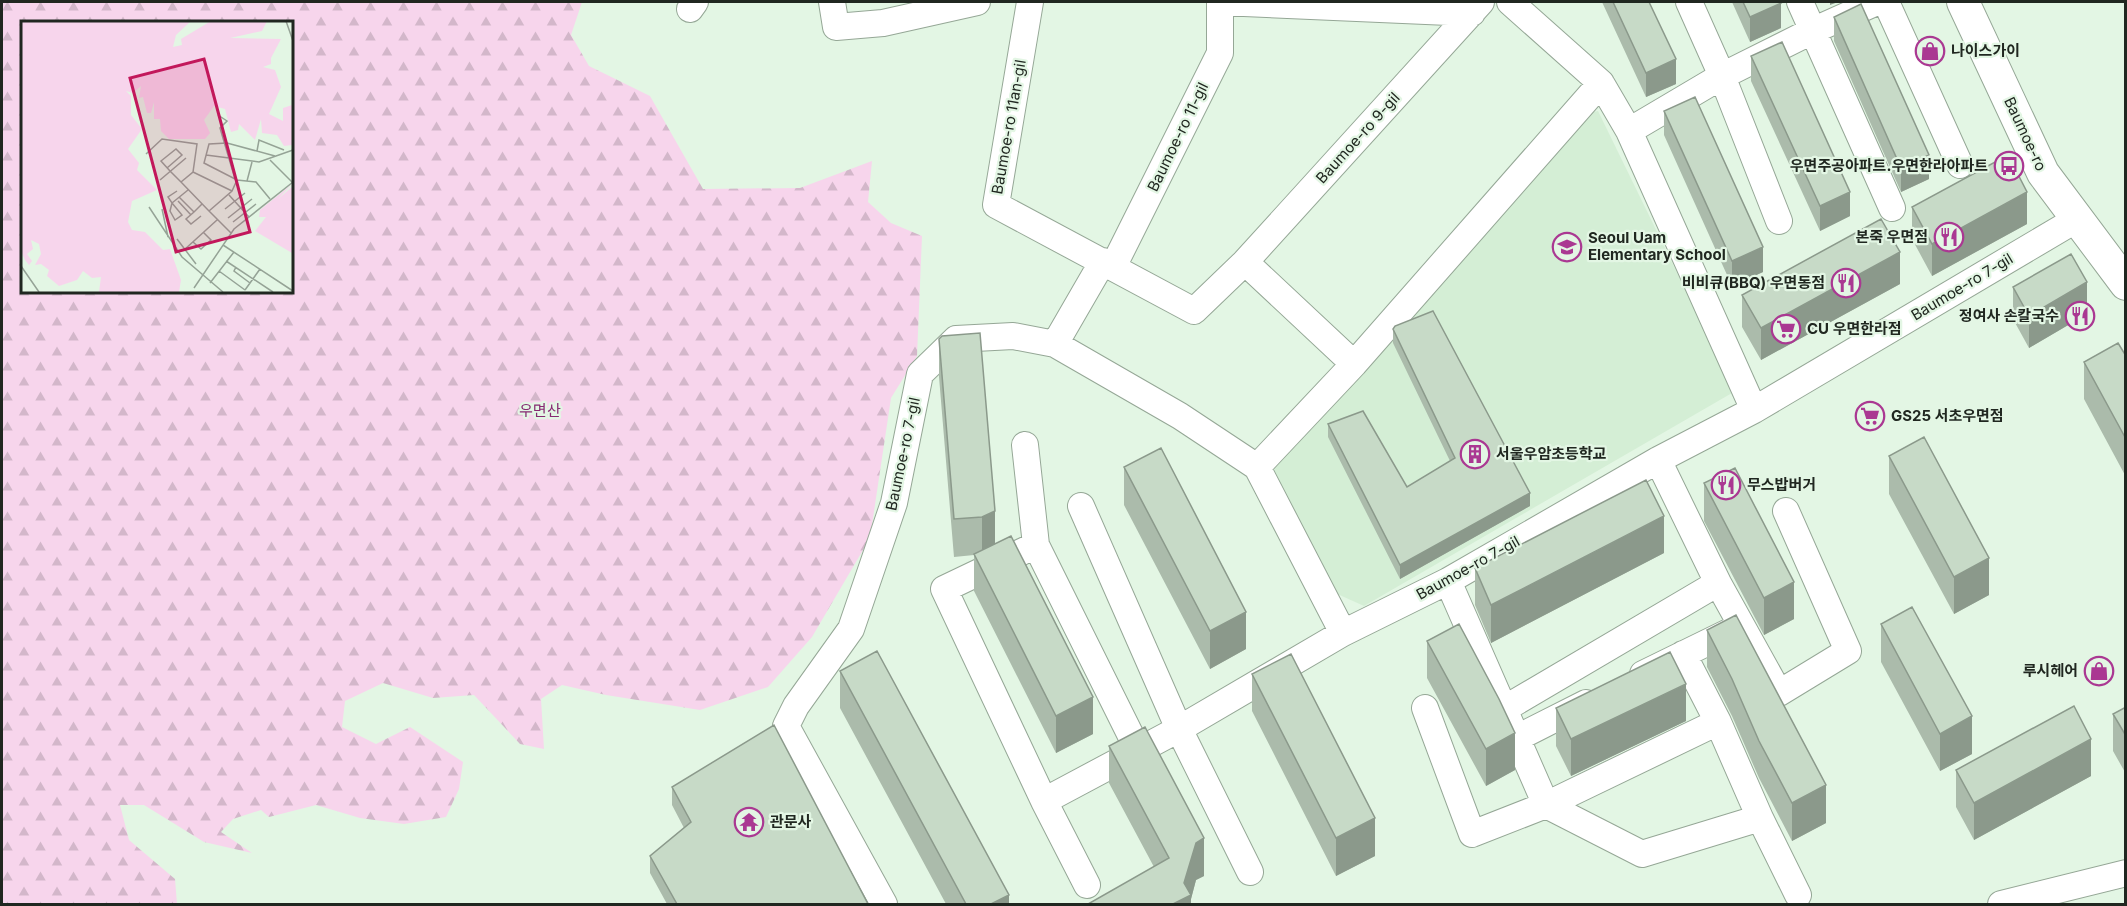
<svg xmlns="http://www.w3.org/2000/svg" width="2127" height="906" viewBox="0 0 2127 906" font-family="Inter,'Noto Sans KR',sans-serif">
	<defs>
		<pattern id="forest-firs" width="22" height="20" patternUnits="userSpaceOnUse" patternTransform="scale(1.5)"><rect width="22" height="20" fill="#f7d5ec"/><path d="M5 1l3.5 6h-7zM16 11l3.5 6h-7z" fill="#d3b7ca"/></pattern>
	</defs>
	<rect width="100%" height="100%" fill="#e3f6e4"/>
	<path fill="#d4eed5" d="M 1598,111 L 1730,381 L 1732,393 L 1364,606 L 1333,592 L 1269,470 L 1589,113 Z"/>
	<path fill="url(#forest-firs)" fill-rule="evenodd" d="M 2,2 L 582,2 L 571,35 L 589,66 L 650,96 L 703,189 L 800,188 L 872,161 L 868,202 L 891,223 L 922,236 L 917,356 L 891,398 L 870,538 L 812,637 L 768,687 L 700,710 L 606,695 L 562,685 L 541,699 L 544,749 L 520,744 L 474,695 L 433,698 L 383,683 L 345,701 L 342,727 L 376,744 L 410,727 L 463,762 L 459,789 L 446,817 L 404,824 L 360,818 L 316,805 L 269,817 L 261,810 L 233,819 L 221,832 L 252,853 L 204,842 L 144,805 L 120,805 L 129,840 L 175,879 L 177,904 L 2,904 ZM 22,22 L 291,22 L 291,291 L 22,291 Z"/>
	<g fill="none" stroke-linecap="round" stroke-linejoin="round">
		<g stroke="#95a796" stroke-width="28">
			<path id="minor" d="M 832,2 L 836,27 L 883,23 L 977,2
				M 1030,2 L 996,205 L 1194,311 L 1245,262 L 1481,2
				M 1221,2 L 1472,13
				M 1510,2 L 1601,83 L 1629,131 L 1754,410
				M 1689,2 L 1722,76 L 1779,221
				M 1800,2 L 1892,208
				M 1886,2 L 1960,165
				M 690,9 L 695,2
				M 1629,131 L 1722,76 L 1812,31 L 1877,2
				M 1245,262 L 1354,364
				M 1113,267 L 1220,53 L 1220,2
				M 1055,344 L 1103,261
				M 1025,445 L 1036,545
				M 1257,467 L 1354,364 L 1601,83
				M 1081,506 L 1179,729 L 1250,872
				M 1718,583 L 1779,693 L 1848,651 L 1786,511
				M 1683,654 L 1718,722
				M 1643,674 L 1737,628
				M 1425,708 L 1472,834 L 1546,805 L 1448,581
				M 1504,709 L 1718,583 L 1658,460
				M 1718,722 L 1760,818 L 1642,854 L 1546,805 Z
				M 1517,738 L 1586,703
				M 1138,750 L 1036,545 L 944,589 L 1044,801 L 1179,729 L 1343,633 L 1448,581 L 1658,460 L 1754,410 L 2077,219
				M 1044,801 L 1087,885
				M 1760,818 L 1798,895
				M 884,904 L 786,726 L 796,706 L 851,629 L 894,503 L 920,374 L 956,339 L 1013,336 L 1055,344 L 1180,416 L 1257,467 L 1343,633
				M 2001,904 L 2126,873"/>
		</g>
		<g stroke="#95a796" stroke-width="34">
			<path id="tertiary" d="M 1963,2 L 2043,173 L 2126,284"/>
		</g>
		<use href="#minor" stroke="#fff" stroke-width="26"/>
		<use href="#tertiary" stroke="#fff" stroke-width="32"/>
	</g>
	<path fill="#abbbab" d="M 1602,2 L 1649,2 L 1676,84 L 1646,97 Z
		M 1732,2 L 1780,2 L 1781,28 L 1750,42 Z
		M 1834,17 L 1929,179 L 1901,192 L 1834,41 Z
		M 1751,56 L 1850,216 L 1820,231 L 1751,81 Z
		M 1664,111 L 1763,272 L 1732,286 L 1664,135 Z
		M 1912,207 L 2027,224 L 1932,276 L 1912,239 Z
		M 1900,284 L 1761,360 L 1742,327 L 1742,295 Z
		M 2013,287 L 2087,314 L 2029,348 L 2013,319 Z
		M 1393,329 L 1530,506 L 1400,579 L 1328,437 L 1328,424 L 1407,487 L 1450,461 L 1393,343 Z
		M 939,339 L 995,544 L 1093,734 L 1056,753 L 974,591 L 974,555 L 954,557 L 939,377 Z
		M 2126,356 L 2126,477 L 2084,399 L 2084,362 Z
		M 1889,456 L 1989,595 L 1954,614 L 1889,494 Z
		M 1124,467 L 1246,649 L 1210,669 L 1124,505 Z
		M 1704,483 L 1794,619 L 1764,635 L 1704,521 Z
		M 1664,553 L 1491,643 L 1475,605 L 1475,568 Z
		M 1881,624 L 1972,754 L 1940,771 L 1881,662 Z
		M 1707,630 L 1826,823 L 1792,841 L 1759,778 L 1732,716 L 1707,667 Z
		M 1427,641 L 1515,770 L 1486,786 L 1427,678 Z
		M 840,671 L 1009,904 L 946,904 L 840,708 Z
		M 1252,674 L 1375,856 L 1336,876 L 1252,711 Z
		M 2126,707 L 2126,774 L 2113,751 L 2113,714 Z
		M 1556,708 L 1686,721 L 1571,776 L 1556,746 Z
		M 1109,746 L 1204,876 L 1196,880 L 1191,899 L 1191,904 L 1154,867 L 1109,783 Z
		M 1956,770 L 2091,776 L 1974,840 L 1956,807 Z
		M 672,787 L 868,904 L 667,904 L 650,873 L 650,856 L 684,828 L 672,805 Z"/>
	<path fill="#8b998b" d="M 1830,2 L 1838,2 L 1830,5 Z
		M 1781,3 L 1781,28 L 1750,42 L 1750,17 Z
		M 1676,59 L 1676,84 L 1646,97 L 1646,73 Z
		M 1929,155 L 1929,179 L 1901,192 L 1901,168 Z
		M 1850,192 L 1850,216 L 1820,231 L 1820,206 Z
		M 2027,192 L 2027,224 L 1932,276 L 1932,244 Z
		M 1763,247 L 1763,272 L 1732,286 L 1732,261 Z
		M 1900,252 L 1900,284 L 1761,360 L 1761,328 Z
		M 2087,282 L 2087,314 L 2029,348 L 2029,316 Z
		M 1530,493 L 1530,506 L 1400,579 L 1400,565 Z
		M 995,511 L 995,548 L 982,554 L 982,517 Z
		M 1664,516 L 1664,553 L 1491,643 L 1491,605 Z
		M 1989,558 L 1989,595 L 1954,614 L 1954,577 Z
		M 1794,582 L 1794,619 L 1764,635 L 1764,598 Z
		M 1246,612 L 1246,649 L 1210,669 L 1210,631 Z
		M 1686,684 L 1686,721 L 1571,776 L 1571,739 Z
		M 1093,697 L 1093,734 L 1056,753 L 1056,716 Z
		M 1972,716 L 1972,754 L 1940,771 L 1940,734 Z
		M 1515,733 L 1515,770 L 1486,786 L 1486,749 Z
		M 2091,739 L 2091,776 L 1974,840 L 1974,803 Z
		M 1826,785 L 1826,823 L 1792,841 L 1792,803 Z
		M 1375,818 L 1375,856 L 1336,876 L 1336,838 Z
		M 1204,838 L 1204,876 L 1196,880 L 1191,899 L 1191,904 L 1173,904 L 1196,843 Z
		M 1009,895 L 1009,904 L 991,904 Z"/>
	<path fill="#c7dac7" stroke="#8b998b" stroke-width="1.5" d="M 1613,2 L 1649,2 L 1676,59 L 1646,73 Z
		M 1743,2 L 1780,2 L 1781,3 L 1750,17 Z
		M 1861,4 L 1929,155 L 1901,168 L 1834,17 Z
		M 1782,42 L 1850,192 L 1820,206 L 1751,56 Z
		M 1695,97 L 1763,247 L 1732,261 L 1664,111 Z
		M 2008,155 L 2027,192 L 1932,244 L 1912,207 Z
		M 1881,219 L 1900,252 L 1761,328 L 1742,295 Z
		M 2071,254 L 2087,282 L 2029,316 L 2013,287 Z
		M 1433,311 L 1530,493 L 1400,565 L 1328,424 L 1363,411 L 1407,487 L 1455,458 L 1393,329 L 1395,326 Z
		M 980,333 L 995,511 L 982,517 L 954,519 L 939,339 L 942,336 Z
		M 2118,343 L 2126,356 L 2126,439 L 2084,362 Z
		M 1924,437 L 1989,558 L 1954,577 L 1889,456 Z
		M 1161,448 L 1246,612 L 1210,631 L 1124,467 Z
		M 1735,468 L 1794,582 L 1764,598 L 1704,483 Z
		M 1646,480 L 1664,516 L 1491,605 L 1475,568 Z
		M 1011,536 L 1093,697 L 1056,716 L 974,554 Z
		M 1912,607 L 1972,716 L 1940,734 L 1881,624 Z
		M 1736,615 L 1826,785 L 1792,803 L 1759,741 L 1732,679 L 1707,630 Z
		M 1459,624 L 1499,699 L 1515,733 L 1486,749 L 1427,641 Z
		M 877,651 L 1009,895 L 991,904 L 966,904 L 840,671 Z
		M 1670,652 L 1686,684 L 1571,739 L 1556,708 Z
		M 1291,654 L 1375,818 L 1336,838 L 1252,674 Z
		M 2074,706 L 2091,739 L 1974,803 L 1956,770 Z
		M 2126,707 L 2126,736 L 2113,714 Z
		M 774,725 L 868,904 L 677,904 L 650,856 L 691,822 L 672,787 Z
		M 1145,727 L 1204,838 L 1196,843 L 1184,883 L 1191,895 L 1173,904 L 1088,904 L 1169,858 L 1109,746 Z"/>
	<defs>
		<g id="shop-ring" transform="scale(1.5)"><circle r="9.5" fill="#e3f6e4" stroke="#aa3892" stroke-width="1.5"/><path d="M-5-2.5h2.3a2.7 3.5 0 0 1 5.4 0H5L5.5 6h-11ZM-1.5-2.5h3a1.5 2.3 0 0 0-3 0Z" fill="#aa3892"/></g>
		<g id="bus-ring" transform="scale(1.5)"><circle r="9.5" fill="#e3f6e4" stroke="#aa3892" stroke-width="1.5"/><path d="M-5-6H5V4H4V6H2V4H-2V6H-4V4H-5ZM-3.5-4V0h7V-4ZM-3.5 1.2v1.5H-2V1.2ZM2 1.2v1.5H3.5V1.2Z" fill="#aa3892"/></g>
		<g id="restaurant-ring" transform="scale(1.5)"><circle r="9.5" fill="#e3f6e4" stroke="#aa3892" stroke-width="1.5"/><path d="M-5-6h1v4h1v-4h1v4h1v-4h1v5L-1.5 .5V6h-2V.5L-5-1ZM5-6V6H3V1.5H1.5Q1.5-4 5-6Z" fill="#aa3892"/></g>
		<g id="school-ring" transform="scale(1.5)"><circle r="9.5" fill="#e3f6e4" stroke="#aa3892" stroke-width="1.5"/><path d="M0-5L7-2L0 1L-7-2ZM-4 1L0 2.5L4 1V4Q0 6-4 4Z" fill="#aa3892"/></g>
		<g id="supermarket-ring" transform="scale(1.5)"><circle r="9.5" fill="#e3f6e4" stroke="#aa3892" stroke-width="1.5"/><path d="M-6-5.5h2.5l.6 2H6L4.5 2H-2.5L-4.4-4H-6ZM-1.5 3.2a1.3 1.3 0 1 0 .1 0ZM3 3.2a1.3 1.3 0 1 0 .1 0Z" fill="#aa3892"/></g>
		<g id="building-ring" transform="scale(1.5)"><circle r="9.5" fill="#e3f6e4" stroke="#aa3892" stroke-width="1.5"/><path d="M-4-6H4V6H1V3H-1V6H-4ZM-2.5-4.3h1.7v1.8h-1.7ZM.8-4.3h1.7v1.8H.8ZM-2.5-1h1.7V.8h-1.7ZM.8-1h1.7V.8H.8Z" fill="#aa3892"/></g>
		<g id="temple-ring" transform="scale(1.5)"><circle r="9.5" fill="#e3f6e4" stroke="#aa3892" stroke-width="1.5"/><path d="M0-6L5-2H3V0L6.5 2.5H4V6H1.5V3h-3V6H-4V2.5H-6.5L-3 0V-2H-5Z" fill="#aa3892"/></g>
	</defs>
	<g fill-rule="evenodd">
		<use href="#shop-ring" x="1930" y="51"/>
		<use href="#bus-ring" x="2009" y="166"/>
		<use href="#restaurant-ring" x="1949" y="237"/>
		<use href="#school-ring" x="1567" y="247"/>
		<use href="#restaurant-ring" x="1846" y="283"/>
		<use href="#restaurant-ring" x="2080" y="316"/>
		<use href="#supermarket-ring" x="1786" y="329"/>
		<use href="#supermarket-ring" x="1870" y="416"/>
		<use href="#building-ring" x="1475" y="454"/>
		<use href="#restaurant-ring" x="1726" y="485"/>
		<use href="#shop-ring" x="2099" y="671"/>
		<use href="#temple-ring" x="749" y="822"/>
	</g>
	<g text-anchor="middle" stroke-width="4.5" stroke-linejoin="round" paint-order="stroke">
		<g font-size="15" font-weight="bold" fill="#202720" stroke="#e3f6e4" text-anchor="start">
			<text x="1951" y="56">나이스가이</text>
			<text x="1988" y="171" text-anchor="end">우면주공아파트.우면한라아파트</text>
			<text x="1928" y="242" text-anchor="end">본죽 우면점</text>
			<text x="1588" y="243">Seoul Uam<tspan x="1588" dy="17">Elementary School</tspan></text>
			<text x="1825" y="288" text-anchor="end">비비큐(BBQ) 우면동점</text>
			<text x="2059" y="321" text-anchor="end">정여사 손칼국수</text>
			<text x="1807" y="334">CU 우면한라점</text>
			<text x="1891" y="421">GS25 서초우면점</text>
			<text x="1496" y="459">서울우암초등학교</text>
			<text x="1747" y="490">무스밥버거</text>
			<text x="2078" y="676" text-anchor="end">루시헤어</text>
			<text x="770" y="827">관문사</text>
		</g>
		<g font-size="15" fill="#202720" stroke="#e3f6e4">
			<text transform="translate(1009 127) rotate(-80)" y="5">Baumoe-ro 11an-gil</text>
			<text transform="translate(2025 134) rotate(65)" y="5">Baumoe-ro</text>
			<text transform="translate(1178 137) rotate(-64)" y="5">Baumoe-ro 11-gil</text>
			<text transform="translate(1358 138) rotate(-48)" y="5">Baumoe-ro 9-gil</text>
			<text transform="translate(1962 287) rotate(-31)" y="5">Baumoe-ro 7-gil</text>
			<text transform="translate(903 454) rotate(-78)" y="5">Baumoe-ro 7-gil</text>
			<text transform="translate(1468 568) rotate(-29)" y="5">Baumoe-ro 7-gil</text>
		</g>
		<g font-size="15" fill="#862972" stroke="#e3f6e4">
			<text x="540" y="416">우면산</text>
		</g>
	</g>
	<g transform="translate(21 21)">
		<rect width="272" height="272" fill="#e3f6e4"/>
		<path d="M 271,166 L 271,190 L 269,191 L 258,177 Z" fill="#f7d5ec"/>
		<path d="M 0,0 L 170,0 L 155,14 L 152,26 L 161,24 L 160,18 L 190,0 L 246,0 L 241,10 L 209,17 L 260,18 L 250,37 L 250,43 L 242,46 L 254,49 L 260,66 L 248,93 L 262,100 L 262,87 L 271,84 L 271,124 L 263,125 L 256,114 L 241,112 L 240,98 L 234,119 L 218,103 L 217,109 L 210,111 L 204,88 L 193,85 L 183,99 L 189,112 L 184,118 L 148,118 L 140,110 L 139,98 L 133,98 L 133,81 L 130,92 L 126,92 L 122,76 L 118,77 L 120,65 L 112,72 L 105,70 L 110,75 L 110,94 L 121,108 L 107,128 L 118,142 L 116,149 L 136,169 L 111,180 L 107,201 L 111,209 L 124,211 L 142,229 L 149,228 L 160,259 L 158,271 L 78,271 L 80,256 L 71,257 L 62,250 L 56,259 L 38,265 L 26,255 L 28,249 L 20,243 L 14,244 L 20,233 L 18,223 L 10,219 L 12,228 L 6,233 L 11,240 L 8,244 L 4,239 L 0,230 ZM 271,163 L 258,177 L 271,190 L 271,232 L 234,210 L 245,196 L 238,196 L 239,189 Z" fill="#f7d5ec"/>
		<path fill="none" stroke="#95a396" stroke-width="1.5" d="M 265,0 L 272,20M 197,94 L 206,100 L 199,107 L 214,158M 236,130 L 238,119 L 263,129M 125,133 L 141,118 L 176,123 L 172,151 L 160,161M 185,134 L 238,141 L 272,129M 249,139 L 271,161M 146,147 L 161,134 L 155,128 L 140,140 L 149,150 L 160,161 L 188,190 L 210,212M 172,151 L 211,170M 139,159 L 165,137M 226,160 L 231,141M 156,170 L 147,176 L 151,182 L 167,169M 208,174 L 228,196M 158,176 L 173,191 L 181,183M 249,178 L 235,161 L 216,159 L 183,142 L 188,123 L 206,122 L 254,135M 157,180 L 170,194M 151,182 L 161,194 L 154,199 L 149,190 ZM 128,186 L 161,236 L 202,271M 141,188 L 147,216M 204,188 L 224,172M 188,190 L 211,170 L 216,159M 173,191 L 165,198 L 170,203 L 180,195M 207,197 L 231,178M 212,201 L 235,183M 156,218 L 175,243M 172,221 L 180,228 L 190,219 L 182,211M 202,224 L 272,270M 163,229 L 196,199M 205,240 L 252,271M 0,245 L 18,271M 215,246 L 213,250 L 229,262M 198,250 L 224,269M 189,262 L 213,231M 173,267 L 213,208 L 272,161M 224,269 L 239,248"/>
		<path fill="#c2185b" fill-opacity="0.15" stroke="#c2185b" stroke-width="3" d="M 183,38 L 229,211 L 155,231 L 109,57 Z"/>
		<rect width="272" height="272" fill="none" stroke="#202720" stroke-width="3"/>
	</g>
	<rect width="2127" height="906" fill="none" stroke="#202720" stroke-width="6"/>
</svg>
